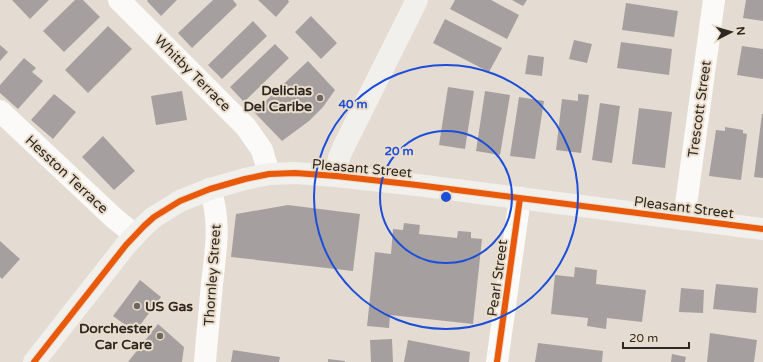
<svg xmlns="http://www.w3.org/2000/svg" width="763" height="362" viewBox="0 0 763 362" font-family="'Varela Round',sans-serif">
	<rect width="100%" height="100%" fill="#e4dcd3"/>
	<path fill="#a5a09f" d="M 12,0 L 49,0 L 30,19 Z
		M 75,0 L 83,0 L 100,17 L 64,52 L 43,31 Z
		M 148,0 L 177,0 L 161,16 L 147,1 Z
		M 213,0 L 233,0 L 237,5 L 192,48 L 178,33 Z
		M 258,0 L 288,0 L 289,2 L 276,17 Z
		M 455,0 L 491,0 L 519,15 L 507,39 L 450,9 Z
		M 512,0 L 527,0 L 523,6 Z
		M 746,0 L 763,0 L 763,21 L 743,18 Z
		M 626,3 L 678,11 L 674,37 L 622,30 Z
		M 311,16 L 337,43 L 321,59 L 295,32 Z
		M 445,19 L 502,48 L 489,72 L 433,43 Z
		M 253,21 L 267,36 L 222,79 L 208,65 Z
		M 108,26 L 132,49 L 88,93 L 65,70 Z
		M 574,40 L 592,44 L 587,63 L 569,59 Z
		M 621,42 L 672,49 L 669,75 L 617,68 Z
		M 275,44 L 289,58 L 244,102 L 230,87 Z
		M 0,45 L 8,52 L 0,61 Z
		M 742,46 L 763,49 L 763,79 L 737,75 Z
		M 528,55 L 544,57 L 542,76 L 525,74 Z
		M 24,58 L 36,68 L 32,72 L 43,81 L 18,109 L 0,93 L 0,85 Z
		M 308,61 L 335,90 L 323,107 L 309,121 L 282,141 L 254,112 Z
		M 448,87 L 474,91 L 465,149 L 439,145 Z
		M 182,91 L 187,120 L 156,125 L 151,96 Z
		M 485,91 L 510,95 L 500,155 L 476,151 Z
		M 54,94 L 76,112 L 53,139 L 31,120 Z
		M 578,94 L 589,95 L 581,153 L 556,150 L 562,99 L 578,101 Z
		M 519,97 L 544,101 L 535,159 L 510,156 Z
		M 600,103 L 620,106 L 612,163 L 592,160 Z
		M 639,108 L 672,112 L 665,168 L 632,164 Z
		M 762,114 L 763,114 L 763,178 L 754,177 Z
		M 725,127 L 743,130 L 743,133 L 747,134 L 741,180 L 709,176 L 716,130 L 725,131 Z
		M 103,136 L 135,171 L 114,190 L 82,157 Z
		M 288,205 L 360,214 L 353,271 L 231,257 L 236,214 Z
		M 404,223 L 420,225 L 419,234 L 457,238 L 458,231 L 471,232 L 471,238 L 482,239 L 473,324 L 390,315 L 389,328 L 367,326 L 375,252 L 391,254 L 393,229 L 403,230 Z
		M 0,241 L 20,259 L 2,279 L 0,277 Z
		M 575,267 L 597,270 L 596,284 L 646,290 L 642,322 L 607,318 L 606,329 L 587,326 L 588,318 L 551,314 L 555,275 L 574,277 Z
		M 140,280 L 161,297 L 135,332 L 113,316 Z
		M 716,284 L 758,288 L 756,313 L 713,309 Z
		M 681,288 L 704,290 L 703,313 L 679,312 Z
		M 158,324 L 184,347 L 182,362 L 128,362 Z
		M 710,333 L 757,340 L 754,362 L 707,362 Z
		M 392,339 L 393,362 L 371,362 L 370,340 Z
		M 408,340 L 470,352 L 469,362 L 404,362 Z
		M 538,343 L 603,351 L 602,362 L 535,362 Z
		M 233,350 L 280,357 L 279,362 L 231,362 Z
		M 672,354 L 686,357 L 685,362 L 671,362 Z
		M 328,359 L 345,361 L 345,362 L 328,362 Z"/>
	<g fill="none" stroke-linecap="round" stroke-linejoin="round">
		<path stroke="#fbfaf8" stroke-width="22" d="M 119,0 L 246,127 L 262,150 L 269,174
			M 0,111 L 114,218 L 135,235
			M 684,219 L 714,0
			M 205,362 C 207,336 210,309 212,283 C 216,250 221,221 210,189
			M 497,362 L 520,198"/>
		<path stroke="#f2f0ec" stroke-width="22" d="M 336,176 L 339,158 L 343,148 L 417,0
			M 34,362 L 126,245 L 144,226 L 154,217 L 180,201 L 210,189 L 245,179 L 269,174 L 295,173 L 336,176 L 417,185 L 763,229"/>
		<g stroke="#ebddcc" stroke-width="8">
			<path id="cycleway" d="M 34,362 L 126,245 L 144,226 L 154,217 L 180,201 L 210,189 L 245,179 L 269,174 L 295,173 L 336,176 L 417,185 L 763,229
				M 497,362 L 520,198"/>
		</g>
		<use href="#cycleway" stroke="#e8590c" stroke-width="6"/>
	</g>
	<g fill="none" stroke="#1d4ed8" stroke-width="2">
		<circle cx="446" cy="197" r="66"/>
		<circle cx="446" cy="197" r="132"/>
	</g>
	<g fill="#6d675f" stroke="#ebddcc" stroke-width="1.5">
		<circle cx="320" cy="98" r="4"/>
		<circle cx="137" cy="306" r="4"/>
		<circle cx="160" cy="336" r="4"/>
	</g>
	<g text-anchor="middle" stroke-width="4" stroke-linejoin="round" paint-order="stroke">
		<g font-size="14" fill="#2d2821" stroke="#ebddcc">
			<text transform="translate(193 73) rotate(45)" y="5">Whitby Terrace</text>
			<text transform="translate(699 109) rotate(-82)" y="5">Trescott Street</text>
			<text transform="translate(362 168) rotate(5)" y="5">Pleasant Street</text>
			<text transform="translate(67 174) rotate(43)" y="5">Hesston Terrace</text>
			<text transform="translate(684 207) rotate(7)" y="5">Pleasant Street</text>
			<text transform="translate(212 275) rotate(-86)" y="5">Thornley Street</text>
			<text transform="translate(497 278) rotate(-82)" y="5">Pearl Street</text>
		</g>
		<g font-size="14" font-weight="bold" fill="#2d2821" stroke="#ebddcc" text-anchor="end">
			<text x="312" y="95">Delicias<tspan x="312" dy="16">Del Caribe</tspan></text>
			<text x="145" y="311" text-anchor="start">US Gas</text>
			<text x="152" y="333">Dorchester<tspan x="152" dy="16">Car Care</tspan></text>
		</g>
	</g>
	<circle cx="446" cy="197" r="6" fill="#1d4ed8" stroke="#ebddcc" stroke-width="2"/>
	<g font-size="12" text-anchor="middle" font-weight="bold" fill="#1d4ed8" stroke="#ebddcc" stroke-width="4" stroke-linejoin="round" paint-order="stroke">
		<text x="353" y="108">40 m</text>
		<text x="399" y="155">20 m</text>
	</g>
	<g transform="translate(731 32) rotate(84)" stroke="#ebddcc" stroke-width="3" paint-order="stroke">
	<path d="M0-3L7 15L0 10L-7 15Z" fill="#2d2821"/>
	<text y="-6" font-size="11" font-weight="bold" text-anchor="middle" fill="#2d2821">N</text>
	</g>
	<path d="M623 342v6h66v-6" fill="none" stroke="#2d2821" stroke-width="2"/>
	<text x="629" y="342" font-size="12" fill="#2d2821" stroke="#ebddcc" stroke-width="3" paint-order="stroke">20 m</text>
</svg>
